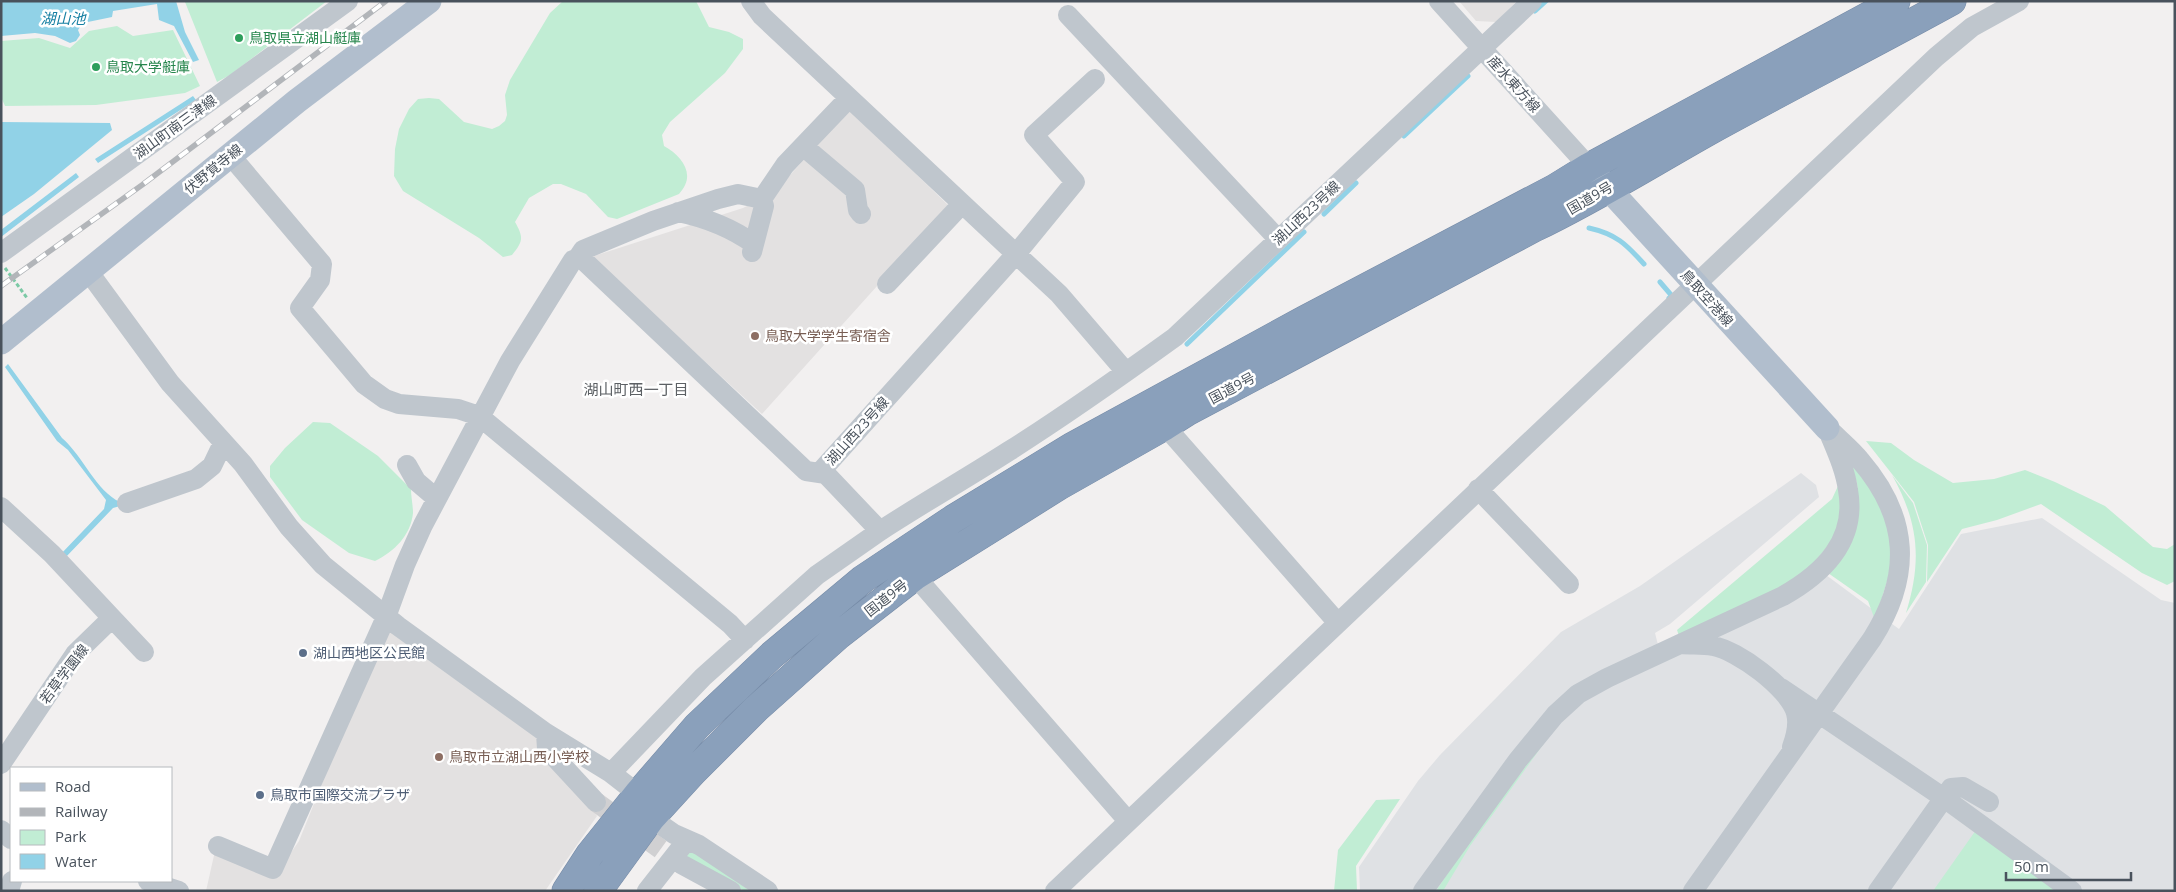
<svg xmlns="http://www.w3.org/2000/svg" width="2176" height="892" viewBox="0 0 2176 892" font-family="'Open Sans','Noto Sans JP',sans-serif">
	<rect width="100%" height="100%" fill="#f2f0f0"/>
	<path fill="#e3e1e1" d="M 1459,1 L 1517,1 L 1496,22 L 1476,21 Z
		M 849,109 L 949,206 L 762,414 L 591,257 L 743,208 L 775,192 Z
		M 386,625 L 533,729 L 597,816 L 545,891 L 206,891 L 215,851 L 276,874 L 299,841 Z"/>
	<path fill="#dfe1e4" d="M 1801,473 L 1816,485 L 1819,497 L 1670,624 L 1655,633 L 1658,645 L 1826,575 L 1899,629 L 1961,534 L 2042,518 L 2161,600 L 2175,603 L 2175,891 L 1360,891 L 1359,867 L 1418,781 L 1440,755 L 1561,632 L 1640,586 Z"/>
	<path fill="#c1edd4" d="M 327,1 L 230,75 L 217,82 L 185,2 Z
		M 563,1 L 696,1 L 709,27 L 729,32 L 743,39 L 743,49 L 725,73 L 670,122 L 662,135 L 664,146 C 682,156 697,175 679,194 L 617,219 L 608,217 L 586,194 L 561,184 L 553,184 L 529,198 L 515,222 C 524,238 523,241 512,255 L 503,257 L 479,238 L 403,191 L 394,176 L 395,149 L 399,129 L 409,109 L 418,99 L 429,98 L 439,99 L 464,122 L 492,129 L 499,126 L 505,121 L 507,115 L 505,95 L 510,80 L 550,13 Z
		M 117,26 L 133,36 L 173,30 L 200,86 L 185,93 L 96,105 L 5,106 L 1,97 L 1,41 L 39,38 L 70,48 L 89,31 Z
		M 313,422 L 330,423 L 378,456 L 411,489 C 411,497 413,505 413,513 C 411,535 394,552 375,561 L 349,553 L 302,520 L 270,477 L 270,466 L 285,448 Z
		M 1866,441 L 1891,443 L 1914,460 L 1953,483 L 1994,479 L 2025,470 L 2055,482 L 2105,506 L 2153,547 L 2167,549 L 2175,544 L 2175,581 L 2167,585 L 2142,573 L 2041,504 L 1997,520 L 1962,529 L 1927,582 L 1928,545 L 1914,502 Z
		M 1850,462 L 1885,507 L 1894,559 L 1875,620 L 1868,601 L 1828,573 L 1858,494 L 1857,483 Z
		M 1892,475 L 1913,503 L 1927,545 L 1926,582 L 1906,613 C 1922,561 1919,523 1892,475 Z
		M 1838,486 L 1843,495 L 1837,535 L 1802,577 L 1679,636 L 1677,630 L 1832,499 Z
		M 1560,721 L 1470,846 L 1443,891 L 1436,891 L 1467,844 Z
		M 1400,799 L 1356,866 L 1357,891 L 1334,891 L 1338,850 L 1376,800 Z
		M 1976,830 L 2059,891 L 1933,891 Z
		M 692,850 L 750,891 L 738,889 L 683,860 Z"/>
	<path fill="#91d2e7" d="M 1,1 L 176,1 L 185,32 L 199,60 L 193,62 L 174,26 L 159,20 L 157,4 L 113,11 L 112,17 L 83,23 L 78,30 L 80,35 L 76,41 L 70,43 L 55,36 L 35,33 L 1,36 Z
		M 193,96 L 196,100 L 98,163 L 95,159 Z
		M 1,122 L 110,123 L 112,130 L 34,194 L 1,217 Z
		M 76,173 L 79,177 L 1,237 L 1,230 Z
		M 8,364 L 62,438 C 83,456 96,491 120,502 L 120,506 L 113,508 L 64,559 L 60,555 L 104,509 L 106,500 L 68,450 L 57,441 L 5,367 Z"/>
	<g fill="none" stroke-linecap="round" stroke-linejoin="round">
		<path stroke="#91d2e7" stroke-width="5" d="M 1535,11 L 1546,1
			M 1404,136 L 1468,76
			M 1324,214 L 1356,183
			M 1589,228 C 1616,234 1626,244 1644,264
			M 1660,282 L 1672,296 L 1669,298
			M 1187,344 L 1304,232"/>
		<path stroke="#d0d0d2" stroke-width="20" stroke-dasharray="20 10" stroke-linecap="butt" d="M 596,802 L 681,864"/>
		<g stroke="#768ba7" stroke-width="29">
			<path id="highway" d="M 566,891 L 590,854 L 638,794 L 697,726 L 772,655 L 863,579 L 953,519 L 1073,446 L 1304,320 L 1555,188 L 1589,167 L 1896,1
				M 598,891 L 651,818 L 693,772 L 756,709 L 839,635 L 915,576 L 1059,486 L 1165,426 L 1187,412 L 1534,228 C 1595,199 1652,163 1711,130 C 1791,86 1872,45 1952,1"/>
		</g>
		<path stroke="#7bc9a5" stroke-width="3" stroke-dasharray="4 2.5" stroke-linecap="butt" d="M 5,268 L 27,298"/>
		<path stroke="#bfc6cd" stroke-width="20" d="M 751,1 L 762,16 L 1016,254 L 1075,182 L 1034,135 L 1095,79
			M 1439,1 L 1589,167
			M 1068,15 L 1278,239
			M 803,146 L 855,190 L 858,210 L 861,214
			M 230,155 L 322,264 L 320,280 L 300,308 L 364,384 L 385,399 L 399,404 L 458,409 L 479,416 L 730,624 L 745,640
			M 678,212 C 707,218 730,227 754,244
			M 752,252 L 764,206 L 762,199 L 785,165 L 849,98
			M 1,253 L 348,1
			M 577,259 L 583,250 L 653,221 L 718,199 L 738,194 L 762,199
			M 88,271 L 170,383 L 243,464 L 289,527 L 323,565 L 398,626 L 546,733 L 611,773 L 638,794
			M 887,284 L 962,204
			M 1126,372 L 1059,294 L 1016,254 L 822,470 L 880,531 C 923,503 967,478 1009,451 C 1066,415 1121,376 1175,337 L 1532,1
			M 1165,426 L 1337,622
			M 407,465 L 416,481 L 436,498
			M 1478,489 L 1569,584
			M 127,503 L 196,479 L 212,466 L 223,443
			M 1,507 L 52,554 L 112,618 L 75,654 L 1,764
			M 915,576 L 1128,821
			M 112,618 L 144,652
			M 1681,644 C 1692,645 1703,644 1713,646 C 1737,650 1789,688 1796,713 C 1799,724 1796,736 1792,747
			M 1781,688 L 1944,798 L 2072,891
			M 546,733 L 547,749 L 596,802
			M 611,773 L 703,677 L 817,575 L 880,531
			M 651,818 L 674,834 L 699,845 L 768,891
			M 1,830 L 11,839
			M 218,846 L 273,869 L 386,617 L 405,565 L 423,525 L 510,361 L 573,260 L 581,258 L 806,471 L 826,474
			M 681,864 L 731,891
			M 148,881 L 179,891
			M 9,891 L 12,881
			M 647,891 L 687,840
			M 1055,891 L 1936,57 L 1972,27 L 2019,1
			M 1423,891 L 1518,760 L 1555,715 L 1578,694 L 1607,678 L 1783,596 C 1824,573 1857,540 1848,490 C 1845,468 1835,448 1827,428
			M 1693,891 L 1872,639 C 1912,576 1910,518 1860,460 C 1852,450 1842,442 1833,433
			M 1878,891 L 1951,788 L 1963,787 L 1989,802"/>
		<path stroke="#b1becd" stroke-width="25" d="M 1595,174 L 1827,428
			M 1,342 L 297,101 L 429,1"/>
		<use href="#highway" stroke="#8aa0bb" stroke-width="28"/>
		<g stroke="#b2b5b9" stroke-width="5.5">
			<path id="rail" d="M 1,286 L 142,185 L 386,1"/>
		</g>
		<use href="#rail" stroke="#fff" stroke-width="4" stroke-dasharray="11" stroke-linecap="butt"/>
	</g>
	<g fill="#2e9e5b" stroke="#fff" stroke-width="2">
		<circle cx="239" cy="38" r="5"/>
		<circle cx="96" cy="67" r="5"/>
	</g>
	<g fill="#8d6e63" stroke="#fff" stroke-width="2">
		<circle cx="755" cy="336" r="5"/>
		<circle cx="439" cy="757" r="5"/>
	</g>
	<g fill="#5c6f8a" stroke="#fff" stroke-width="2">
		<circle cx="303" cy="653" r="5"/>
		<circle cx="260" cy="795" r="5"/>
	</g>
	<g text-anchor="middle" stroke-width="5" stroke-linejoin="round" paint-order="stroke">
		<g font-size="14" fill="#27864d" stroke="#fff" text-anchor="start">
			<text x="249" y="43">鳥取県立湖山艇庫</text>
			<text x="106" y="72">鳥取大学艇庫</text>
		</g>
		<g font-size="14" fill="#49525c" stroke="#fff">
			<text transform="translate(1514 84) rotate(48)" y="5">産水東方線</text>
			<text transform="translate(175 127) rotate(-36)" y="5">湖山町南三津線</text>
			<text transform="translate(213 169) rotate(-39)" y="5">伏野覚寺線</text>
			<text transform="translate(1590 198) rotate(-30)" y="5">国道9号</text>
			<text transform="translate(1306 213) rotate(-43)" y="5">湖山西23号線</text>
			<text transform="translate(1707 298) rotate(48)" y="5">鳥取空港線</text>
			<text transform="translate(1232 388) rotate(-28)" y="5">国道9号</text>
			<text transform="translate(857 431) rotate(-48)" y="5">湖山西23号線</text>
			<text transform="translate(886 598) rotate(-38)" y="5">国道9号</text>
			<text transform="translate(64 674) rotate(-53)" y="5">若草学園線</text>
		</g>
		<g font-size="14" fill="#785e54" stroke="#fff" text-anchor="start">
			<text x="765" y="341">鳥取大学学生寄宿舎</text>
			<text x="449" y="762">鳥取市立湖山西小学校</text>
		</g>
		<g font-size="14" fill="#4e5e75" stroke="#fff" text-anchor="start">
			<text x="313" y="658">湖山西地区公民館</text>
			<text x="270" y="800">鳥取市国際交流プラザ</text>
		</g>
		<g font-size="15" font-style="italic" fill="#157fa2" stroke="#fff">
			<text x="63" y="24">湖山池</text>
		</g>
		<g font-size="15" fill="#5c6064" stroke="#fff">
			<text x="636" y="395">湖山町西一丁目</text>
		</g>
	</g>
	<rect width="2176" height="892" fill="none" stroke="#49525c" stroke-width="5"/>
	<rect x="10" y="767" width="162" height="115" fill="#ffffff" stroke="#b6babe"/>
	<rect x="20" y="783" width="25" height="8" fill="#b1becd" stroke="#b6babe"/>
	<text x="55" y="792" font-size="15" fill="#49525c">Road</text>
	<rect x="20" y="808" width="25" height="8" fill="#b2b5b9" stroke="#b6babe"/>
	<text x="55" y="817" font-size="15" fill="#49525c">Railway</text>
	<rect x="20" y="830" width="25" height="15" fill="#c1edd4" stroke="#b6babe"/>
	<text x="55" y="842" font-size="15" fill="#49525c">Park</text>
	<rect x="20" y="854" width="25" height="15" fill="#91d2e7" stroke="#b6babe"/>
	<text x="55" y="867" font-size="15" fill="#49525c">Water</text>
	<path d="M2006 872v8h125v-8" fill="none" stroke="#49525c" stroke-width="2.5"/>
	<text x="2014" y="872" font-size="15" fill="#49525c" stroke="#ffffff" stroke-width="4" paint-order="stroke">50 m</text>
</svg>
